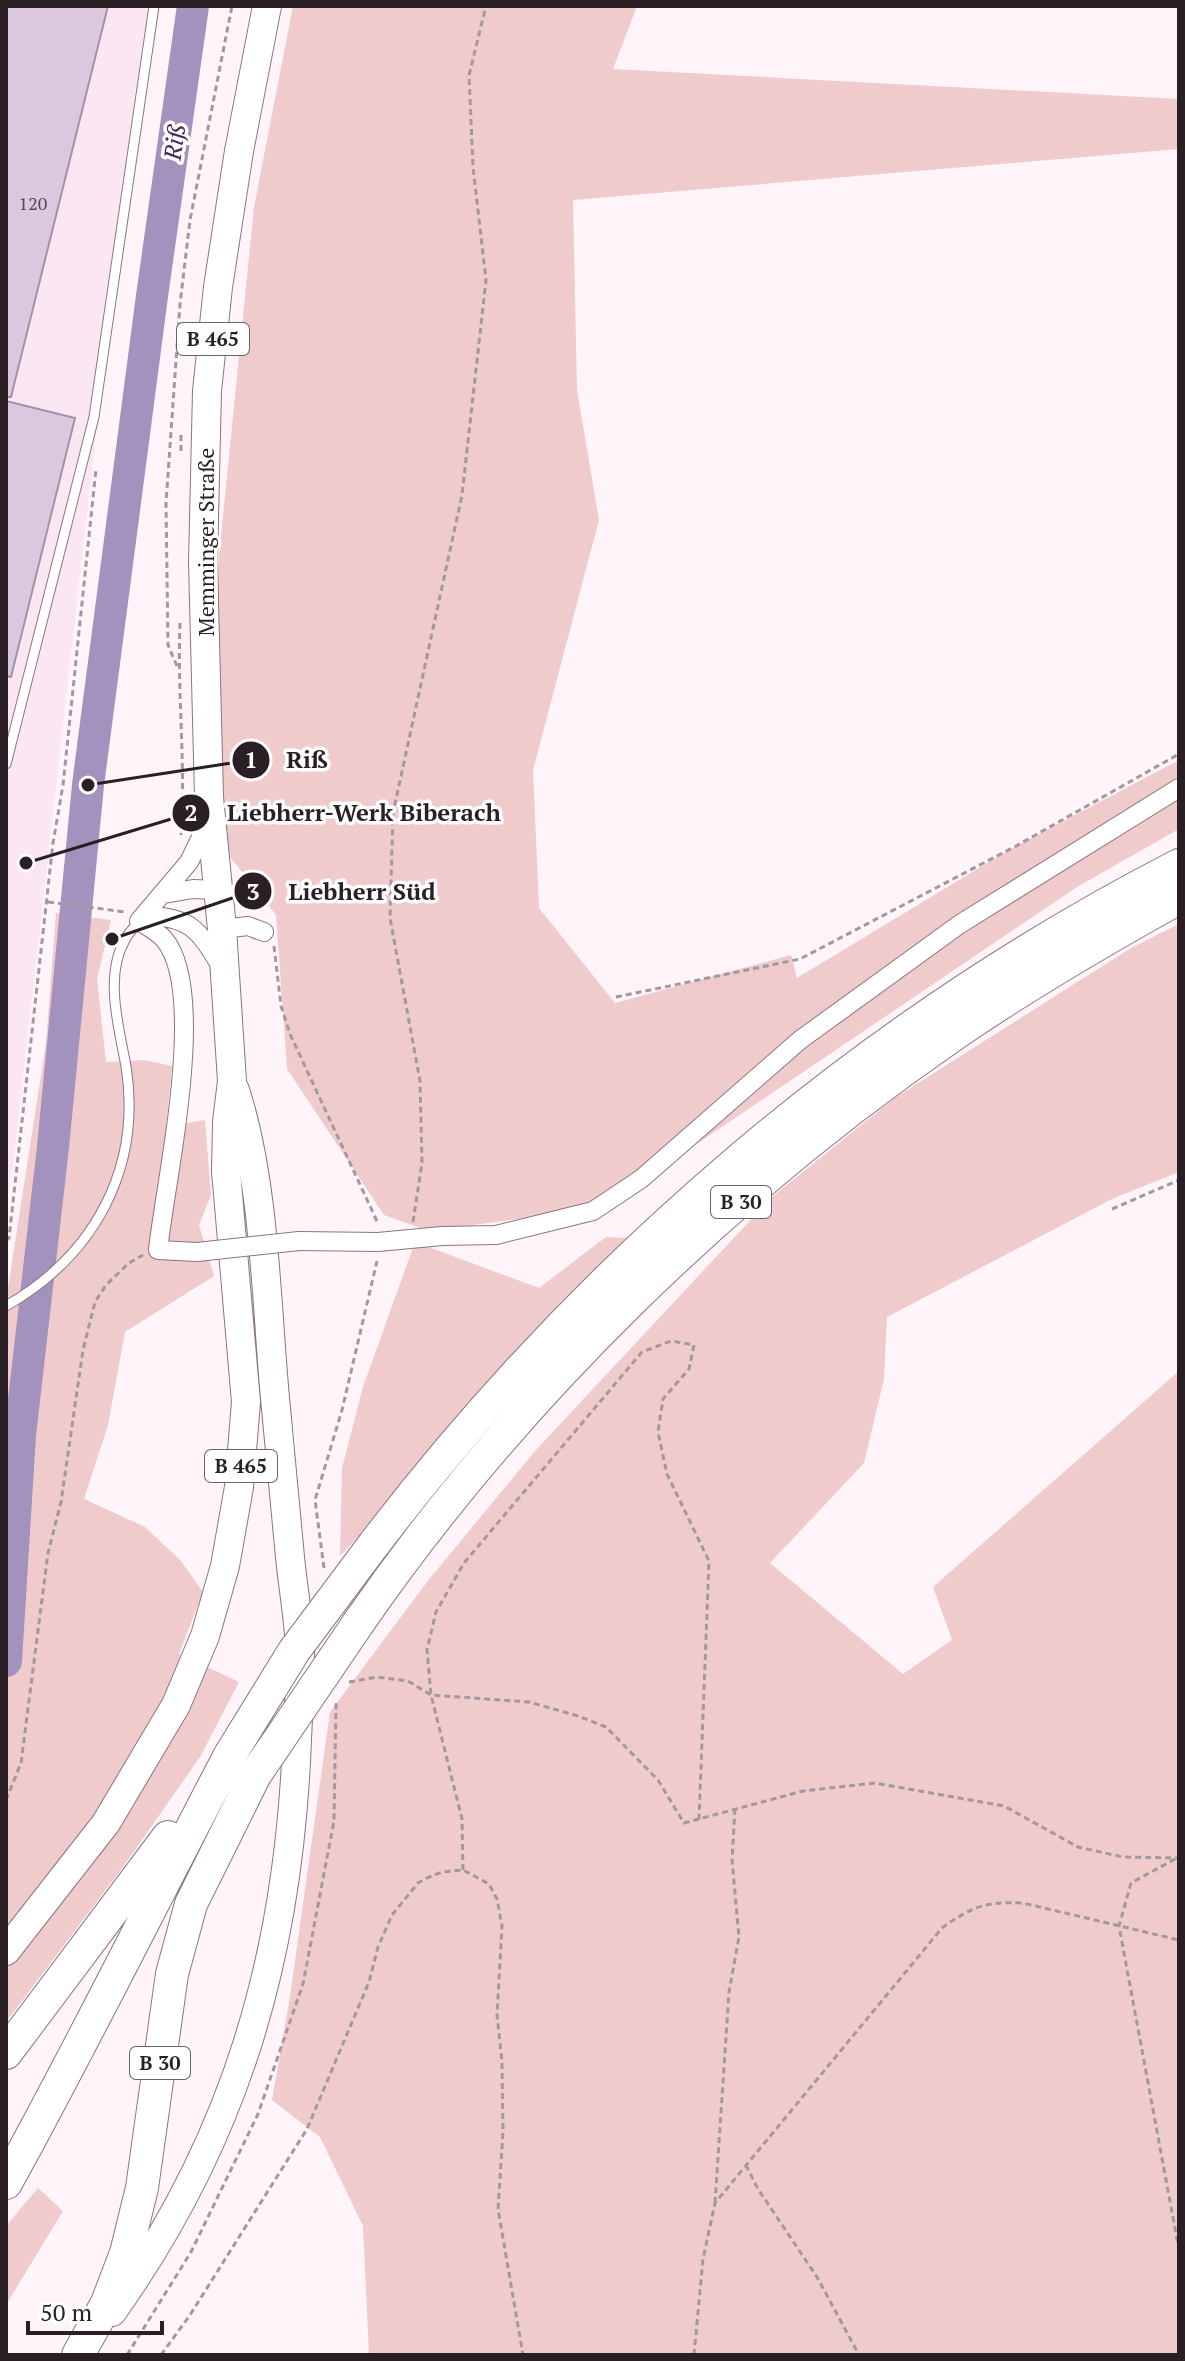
<svg xmlns="http://www.w3.org/2000/svg" width="1185" height="2361" viewBox="0 0 1185 2361" font-family="'PT Serif',serif">
	<rect width="100%" height="100%" fill="#fef4fa"/>
	<path fill="#fbe7f3" d="M 6,6 L 160,6 L 95,442 L 13,1166 L 6,1204 Z"/>
	<path fill="#efcbcb" d="M 293,6 L 637,6 L 613,69 L 1179,99 L 1179,149 L 573,200 L 577,390 L 599,520 L 533,770 L 539,908 L 615,1003 L 791,955 L 797,978 L 1007,851 L 1179,760 L 1179,829 L 1077,887 L 633,1187 L 569,1212 L 428,1231 L 384,1215 L 287,1069 L 276,915 L 227,853 L 214,606 L 254,207 Z
		M 56,913 L 111,920 L 97,979 L 106,1062 L 145,1060 L 172,1066 L 166,1127 L 205,1120 L 211,1195 L 199,1225 L 214,1276 L 125,1332 L 108,1425 L 84,1499 L 145,1527 L 181,1561 L 203,1592 L 179,1654 L 239,1682 L 200,1757 L 123,1867 L 6,2022 L 6,1301 L 46,1043 Z
		M 1179,924 L 1179,1172 L 1114,1198 L 887,1317 L 884,1379 L 864,1463 L 770,1563 L 903,1674 L 952,1640 L 933,1587 L 1179,1371 L 1179,2355 L 369,2355 L 363,2226 L 320,2137 L 272,2100 L 290,1996 L 330,1712 L 427,1582 L 535,1451 L 773,1196 L 896,1097 L 1131,948 Z
		M 606,1237 L 627,1238 L 469,1409 L 406,1485 L 340,1556 L 342,1468 L 363,1387 L 415,1242 L 539,1288 Z
		M 38,2188 L 63,2211 L 6,2305 L 6,2226 Z"/>
	<g fill="none" stroke-linecap="round" stroke-linejoin="round">
		<path stroke="#a392bd" stroke-width="32" d="M 6,1661 L 20,1435 L 53,1147 L 88,785 L 152,296 L 193,6"/>
	</g>
	<path fill="#dbc8de" stroke="#a392a6" stroke-width="2" d="M 6,6 L 108,6 L 11,397 L 6,397 Z
		M 6,401 L 75,418 L 11,677 L 6,676 Z"/>
	<g fill="none" stroke-linecap="round" stroke-linejoin="round">
		<g stroke="#8b7482" stroke-width="11">
			<path id="lane" d="M 6,764 L 94,417 L 154,6
				M 6,1306 C 95,1255 142,1168 126,1066 C 119,1028 104,976 125,940 C 128,933 135,927 139,921"/>
		</g>
		<g stroke="#8b7482" stroke-width="20">
			<path id="street" d="M 164,894 L 193,889 L 218,890
				M 145,916 C 188,916 199,929 220,965
				M 222,929 L 248,926 L 264,932
				M 299,1241 L 378,1242 L 442,1236 L 496,1235 L 593,1211 L 641,1179 L 800,1040 L 960,924 L 1179,788
				M 197,1252 L 158,1250 C 165,1182 209,992 164,939 C 158,932 147,926 139,921 L 189,862 L 209,821"/>
		</g>
		<g stroke="#8b7482" stroke-width="30">
			<path id="primary" d="M 6,1951 L 106,1823 L 176,1705 L 205,1636 L 225,1566 L 239,1487 L 246,1402 L 226,1171 L 227,1122 L 232,1081 L 222,929 L 209,797 L 203,562 L 207,391 L 218,287 L 239,151 L 267,6
				M 112,2312 C 237,2137 289,1954 297,1740 C 298,1711 301,1681 300,1651 C 299,1620 293,1588 290,1557 C 285,1504 280,1451 275,1398 C 266,1300 265,1183 235,1090"/>
		</g>
		<g stroke="#8b7482" stroke-width="34">
			<path id="highway" d="M 374,1544 C 589,1263 864,1027 1179,865
				M 359,1622 C 516,1395 729,1189 956,1033 C 1028,984 1103,940 1179,898
				M 6,2053 L 168,1837
				M 6,2183 C 84,2042 155,1897 230,1755
				M 78,2355 L 107,2303 L 126,2253 L 142,2188 L 172,1974 L 191,1904 L 255,1775"/>
		</g>
		<path stroke="#a2989e" stroke-width="3" stroke-dasharray="6 4" stroke-linecap="butt" d="M 181,451 L 181,435
			M 180,623 C 177,693 186,764 181,835
			M 177,666 L 168,645 L 166,503 L 180,304 L 190,220 L 232,6
			M 243,895 L 251,909
			M 48,902 L 126,912
			M 274,946 L 281,1006 L 290,1034 L 376,1219 L 377,1225
			M 616,997 L 800,959 L 1016,846 L 1179,754
			M 1112,1209 L 1179,1180
			M 413,1222 L 422,1163 L 420,1081 L 390,918 L 393,813 L 462,495 L 486,280 L 473,167 L 469,75 L 486,6
			M 6,1241 L 9,1238 L 53,843 L 63,785 L 96,469
			M 324,1568 L 315,1500 L 342,1410 L 377,1261
			M 349,1682 L 377,1677 L 408,1681 L 431,1695 L 529,1702 L 578,1716 L 606,1727 L 658,1780 L 684,1823 L 803,1791 L 875,1783 L 1004,1806 L 1078,1847 L 1123,1857 L 1179,1858
			M 6,1800 L 21,1763 L 48,1553 L 61,1502 L 83,1350 L 95,1302 L 106,1285 L 129,1263 L 143,1255
			M 1175,1859 L 1131,1883 L 1119,1926 L 1179,2250
			M 463,1870 L 462,1819 L 431,1695 L 427,1650 L 436,1612 L 464,1563 L 642,1352 L 671,1341 L 694,1345 L 689,1369 L 663,1399 L 658,1432 L 667,1474 L 709,1561 L 699,1819
			M 746,2165 L 758,2189 L 817,2277 L 859,2355
			M 715,2203 L 729,1992 L 739,1937 L 732,1860 L 735,1808
			M 127,2355 L 191,2252 L 258,2114 L 303,1984 L 334,1821 L 336,1703
			M 161,2355 L 190,2315 L 307,2129 L 369,1982 L 378,1947 L 392,1915 L 418,1883 L 427,1878 L 442,1872 L 463,1870 L 489,1884 L 497,1899 L 502,1926 L 497,2015 L 502,2062 L 503,2133 L 498,2209 L 523,2355
			M 694,2355 L 703,2259 L 715,2203 L 942,1928 C 971,1907 986,1901 1023,1903 L 1179,1940"/>
		<use href="#lane" stroke="#fff" stroke-width="9"/>
		<use href="#street" stroke="#fff" stroke-width="18"/>
		<use href="#primary" stroke="#fff" stroke-width="28"/>
		<use href="#highway" stroke="#fff" stroke-width="32"/>
		<g stroke="#8b7482" stroke-width="20" stroke-linecap="butt">
			<path id="street-bridge" d="M 197,1252 L 299,1241"/>
		</g>
		<g stroke="#8b7482" stroke-width="34" stroke-linecap="butt">
			<path id="highway-bridge" d="M 230,1755 L 294,1651 L 374,1544
				M 255,1775 L 359,1622"/>
		</g>
		<use href="#street-bridge" stroke="#fff" stroke-width="18"/>
		<use href="#highway-bridge" stroke="#fff" stroke-width="32"/>
	</g>
	<g text-anchor="middle" stroke-width="7" stroke-linejoin="round" paint-order="stroke">
		<g font-size="18" fill="#564953">
			<text x="33" y="210">120</text>
		</g>
		<g fill="#fff" stroke="#696266" stroke-width="2">
			<rect x="177" y="323" width="72" height="32" rx="6"/>
			<rect x="711" y="1186" width="60" height="32" rx="6"/>
			<rect x="205" y="1450" width="72" height="32" rx="6"/>
			<rect x="130" y="2047" width="60" height="32" rx="6"/>
		</g>
		<g font-size="20" font-weight="bold" fill="#291f25">
			<text x="213" y="346">B 465</text>
			<text x="741" y="1209">B 30</text>
			<text x="241" y="1473">B 465</text>
			<text x="160" y="2070">B 30</text>
		</g>
		<g font-size="22" fill="#291f25" stroke="#fff">
			<text transform="translate(206 542) rotate(-90)" y="8">Memminger Straße</text>
		</g>
		<g font-size="24" font-style="italic" fill="#432a61" stroke="#fff">
			<text transform="translate(175 142) rotate(-82)" y="8">Riß</text>
		</g>
	</g>
	<path fill="none" stroke="#291f25" stroke-width="3" d="M88 785L251 760M26 863L191 813M112 939L253 891"/>
	<g fill="#291f25" stroke="#fff" stroke-width="3">
		<circle cx="88" cy="785" r="8"/>
		<circle cx="26" cy="863" r="8"/>
		<circle cx="112" cy="939" r="8"/>
		<circle cx="251" cy="760" r="20"/>
		<circle cx="191" cy="813" r="20"/>
		<circle cx="253" cy="891" r="20"/>
	</g>
	<g font-size="24" text-anchor="middle" font-weight="bold" fill="#fff">
		<text x="251" y="768">1</text>
		<text x="191" y="821">2</text>
		<text x="253" y="900">3</text>
	</g>
	<g font-size="24" text-anchor="middle" font-weight="bold" fill="#291f25" stroke="#fff" stroke-width="7" stroke-linejoin="round" paint-order="stroke">
		<text x="307" y="768">Riß</text>
		<text x="364" y="821">Liebherr-Werk Biberach</text>
		<text x="362" y="900">Liebherr Süd</text>
	</g>
	<rect width="1185" height="2361" fill="none" stroke="#291f25" stroke-width="16"/>
	<path d="M28 2321v12h134v-12" fill="none" stroke="#291f25" stroke-width="4"/>
	<text x="40" y="2321" font-size="24" fill="#291f25" stroke="#ffffff" stroke-width="6" paint-order="stroke">50 m</text>
</svg>
